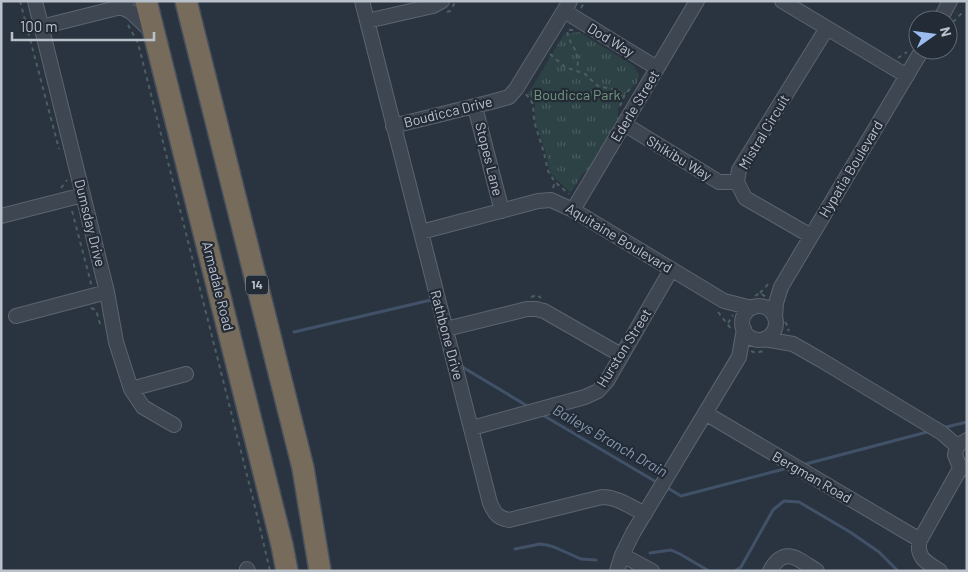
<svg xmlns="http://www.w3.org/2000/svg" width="968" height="572" viewBox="0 0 968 572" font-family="Barlow,sans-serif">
	<defs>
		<pattern id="park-tufts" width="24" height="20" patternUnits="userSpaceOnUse" patternTransform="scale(1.25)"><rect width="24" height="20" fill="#2d4244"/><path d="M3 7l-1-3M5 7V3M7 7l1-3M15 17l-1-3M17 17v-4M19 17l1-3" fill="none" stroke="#4a5c5e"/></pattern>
	</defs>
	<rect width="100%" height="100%" fill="#2a3441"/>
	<path fill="url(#park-tufts)" d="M 579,32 L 634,66 L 639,75 L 637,83 L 622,97 L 618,110 L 618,121 L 589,170 L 583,173 L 572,191 L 570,192 L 550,173 L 547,156 L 535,120 L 535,104 L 528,94 L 564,34 Z"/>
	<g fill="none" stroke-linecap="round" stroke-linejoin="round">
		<path stroke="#415268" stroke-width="3" d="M 294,332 L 431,300 L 434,302
			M 459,365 L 529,407
			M 541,414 L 658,483
			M 942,428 L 967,422
			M 802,465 L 931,431
			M 666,487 L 681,496 L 788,468
			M 515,549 L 540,544 L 547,545 L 554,547 L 581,559 L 596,560
			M 650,553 L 671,550 L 680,554 L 709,571
			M 735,571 L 741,567 L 773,510 L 784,501 L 799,502 L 850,532 L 879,552 L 898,571"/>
		<g stroke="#5c646f" stroke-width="16">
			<path id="minor" d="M 35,1 L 107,292 L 116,342 L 131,389 L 143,407 L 174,425
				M 362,1 L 490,503 C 495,514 498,518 509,520 L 602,497 C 617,497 631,507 645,514
				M 782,1 L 907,76
				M 121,7 L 131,12 L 153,33
				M 564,11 L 657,68
				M 940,20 L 950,1
				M 367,21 L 433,6 L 442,1
				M 41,27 L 121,7 L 127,1
				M 475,107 L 502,211
				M 624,124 L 719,182 L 737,182
				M 393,126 L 491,102 L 509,97 L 516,89 L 570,1
				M 573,210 L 697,1
				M 1,216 L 83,195
				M 421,232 L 538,201 L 551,200 L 573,210 L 724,301 L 752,308
				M 811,236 L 745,198 L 737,182 L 739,170 L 827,28
				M742 323a17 17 0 1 1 34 0a17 17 0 1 1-34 0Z
				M 16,316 L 107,292
				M 775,318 L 776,303 L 781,287 L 922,50
				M 446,329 L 527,309 L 536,309 L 544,311 L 621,355
				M 764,339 L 793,344 L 821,360 L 942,433 L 957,446
				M 131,389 L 186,374
				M 705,413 L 920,540
				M 472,428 L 585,397 L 598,391 L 607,381 L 671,270
				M 967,440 L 957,446 L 955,455 L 959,465 L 967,469
				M 622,555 L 652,571
				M 247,569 L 248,571
				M 617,571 L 622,555 L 633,533 L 739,357 L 744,329
				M 770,571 C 784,545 798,559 817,571
				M 940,571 C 927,563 915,557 920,540 L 961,467"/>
		</g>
		<g stroke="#49515c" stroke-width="24">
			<path id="highway" d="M 146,1 L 282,545 L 287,571
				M 186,1 L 303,468 L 320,571"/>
		</g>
		<path stroke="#4c5e61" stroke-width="2" stroke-dasharray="4 4" stroke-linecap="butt" d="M 20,1 L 59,149
			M 581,8 L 585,1
			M 447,12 L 450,11 L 456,1
			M 953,22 L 961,14 L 956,13
			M 128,25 L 138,43 L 256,511 L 270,571
			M 573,30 L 567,30 C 569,48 581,47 577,70
			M 550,54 L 565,67 L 585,74 L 598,86 L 616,90 L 625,94
			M 898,58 L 907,52
			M 526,94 L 533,104 L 534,121 L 544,153 L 548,171 L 555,182
			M 620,106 L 625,94 L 630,89
			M 61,188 L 67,180
			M 553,188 L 555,182 L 569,194
			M 72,211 L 91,283 L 89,285
			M 760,293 L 770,282
			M 755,296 L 760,293 L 766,297
			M 531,297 L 537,295 L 541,298
			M 91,308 L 96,310 L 100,324
			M 718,312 L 732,330
			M 785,322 L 789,328 L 788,331
			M 728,323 L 733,315
			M 751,351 L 756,353 L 763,351"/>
		<use href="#minor" stroke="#3e4651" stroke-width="14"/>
		<use href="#highway" stroke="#776c5c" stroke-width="21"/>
	</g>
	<g text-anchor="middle" stroke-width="4.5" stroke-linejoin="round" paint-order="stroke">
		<rect fill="#232b37" stroke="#8d949f" stroke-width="1" x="246" y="275.5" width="22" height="19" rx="4"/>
		<g font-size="12" font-weight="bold" fill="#bbc1cb">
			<text x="257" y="289">14</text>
		</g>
		<g font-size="14" fill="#bbc1cb" stroke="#232b37">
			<text transform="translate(611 40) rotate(31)" y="5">Dod Way</text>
			<text transform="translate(635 106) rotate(-59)" y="5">Ederle Street</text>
			<text transform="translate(448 112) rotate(-14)" y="5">Boudicca Drive</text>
			<text transform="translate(764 132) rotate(-59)" y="5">Mistral Circuit</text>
			<text transform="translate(679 158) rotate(31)" y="5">Shikibu Way</text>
			<text transform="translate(489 159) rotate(76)" y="5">Stopes Lane</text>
			<text transform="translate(851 169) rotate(-59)" y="5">Hypatia Boulevard</text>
			<text transform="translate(90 223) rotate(76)" y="5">Dumsday Drive</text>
			<text transform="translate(619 238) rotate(31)" y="5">Aquitaine Boulevard</text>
			<text transform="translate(218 286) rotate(76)" y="5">Armadale Road</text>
			<text transform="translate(447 335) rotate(75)" y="5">Rathbone Drive</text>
			<text transform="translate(624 348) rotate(-58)" y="5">Hurston Street</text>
			<text transform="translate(812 477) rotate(30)" y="5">Bergman Road</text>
		</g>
		<g font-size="14" fill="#759a7e" stroke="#232b37">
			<text x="577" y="100">Boudicca Park</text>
		</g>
		<g font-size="15" font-style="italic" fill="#8698af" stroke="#232b37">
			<text transform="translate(610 441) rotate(30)" y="5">Baileys Branch Drain</text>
		</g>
	</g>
	<rect width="968" height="572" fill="none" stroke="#bbc1cb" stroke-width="5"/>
	<g transform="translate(933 35) rotate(76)"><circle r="24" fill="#232b37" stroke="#606772"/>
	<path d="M0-4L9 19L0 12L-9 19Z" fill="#9cbcef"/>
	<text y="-8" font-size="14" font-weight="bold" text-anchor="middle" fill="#bbc1cb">N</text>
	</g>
	<path d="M12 32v8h142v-8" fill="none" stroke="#bbc1cb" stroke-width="2.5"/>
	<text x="20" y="32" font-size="15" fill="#bbc1cb" stroke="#232b37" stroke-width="4" paint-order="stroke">100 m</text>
</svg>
